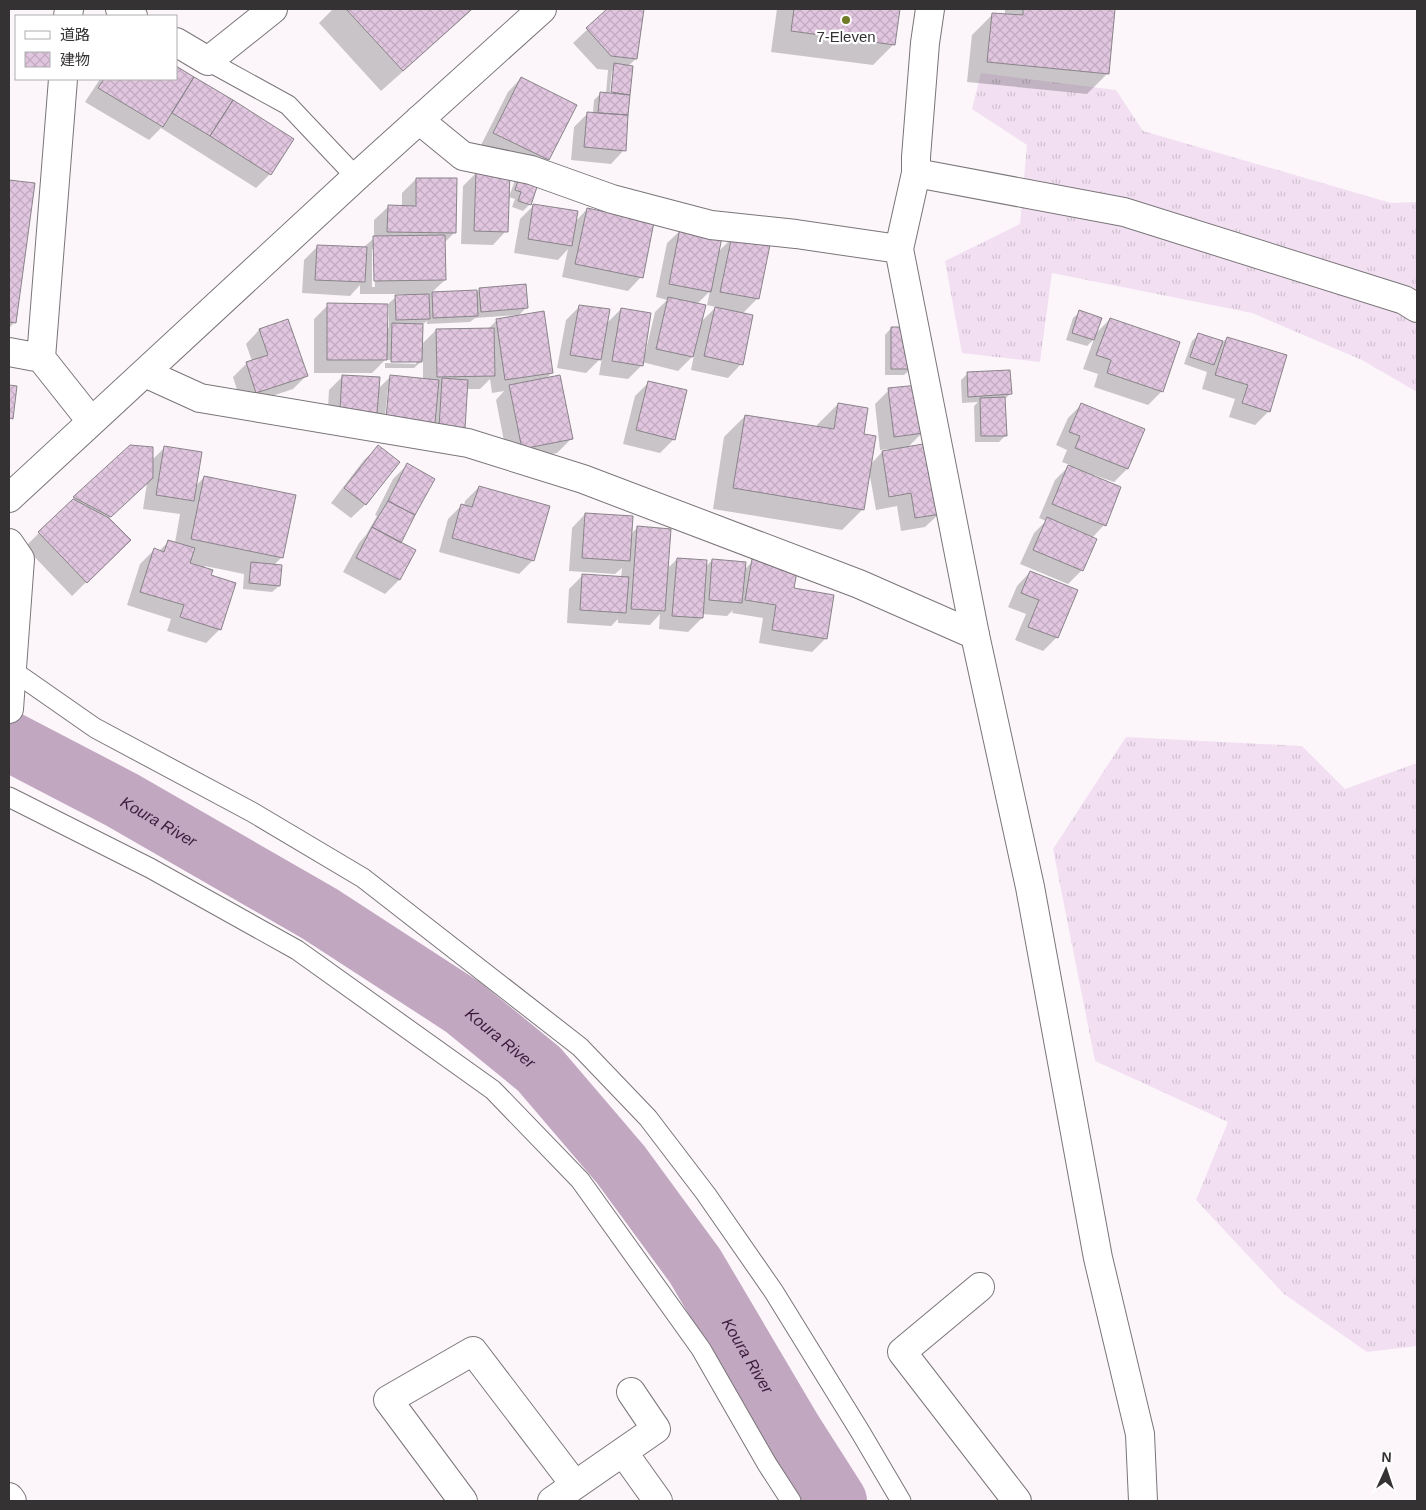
<svg xmlns="http://www.w3.org/2000/svg" width="1426" height="1510" viewBox="0 0 1426 1510" font-family="Helvetica,'Noto Sans JP',sans-serif">
	<defs>
		<pattern id="grass-tufts" width="24" height="20" patternUnits="userSpaceOnUse" patternTransform="scale(1.25)"><rect width="24" height="20" fill="#f2e0f2"/><path d="M3 7l-1-3M5 7V3M7 7l1-3M15 17l-1-3M17 17v-4M19 17l1-3" fill="none" stroke="#d0c1d0"/></pattern>
		<pattern id="building-cross-hatch" width="8" height="8" patternUnits="userSpaceOnUse" patternTransform="scale(1.25)"><rect width="8" height="8" fill="#e1c6e0"/><path d="M0 0l8 8M0 8l8-8" fill="none" stroke="#c2abc1"/></pattern>
	</defs>
	<rect width="100%" height="100%" fill="#fcf6fb"/>
	<path fill="url(#grass-tufts)" d="M 981,73 L 1116,90 L 1143,131 L 1391,203 L 1417,202 L 1417,392 L 1362,360 L 1252,313 L 1052,273 L 1040,362 L 962,353 L 945,261 L 1020,224 L 1027,145 L 972,109 Z
		M 1126,737 L 1302,746 L 1345,789 L 1417,763 L 1417,1346 L 1367,1352 L 1284,1294 L 1196,1200 L 1228,1122 L 1095,1061 L 1053,849 Z"/>
	<path fill="#0003" fill-rule="evenodd" d="M 333,9 L 473,9 L 381,91 L 319,23 Z
		M 609,9 L 643,9 L 636,59 L 628,66 L 632,67 L 624,150 L 611,164 L 571,160 L 574,127 L 588,113 L 593,113 L 594,100 L 601,93 L 606,93 L 608,70 L 597,69 L 573,43 ZM 612,71 L 615,71 L 612,99 L 609,99 Z
		M 777,9 L 899,9 L 894,44 L 873,65 L 771,52 Z
		M 1005,9 L 1114,9 L 1108,73 L 1087,94 L 967,82 L 972,35 L 993,14 L 1005,15 Z
		M 176,68 L 292,139 L 270,174 L 256,188 L 161,128 L 149,140 L 85,102 L 100,79 L 176,79 Z
		M 521,78 L 575,106 L 548,160 L 534,173 L 480,147 L 508,92 Z
		M 477,172 L 506,231 L 493,245 L 461,244 L 463,186 Z
		M 522,173 L 530,204 L 523,211 L 512,207 L 515,199 L 509,197 L 515,180 Z
		M 416,179 L 455,232 L 444,243 L 445,280 L 431,293 L 476,291 L 476,293 L 480,289 L 526,308 L 518,316 L 518,315 L 475,318 L 470,322 L 427,324 L 427,321 L 421,326 L 421,345 L 436,330 L 488,329 L 497,320 L 552,372 L 546,379 L 571,439 L 557,453 L 508,462 L 496,400 L 504,391 L 492,393 L 490,379 L 480,389 L 466,389 L 464,429 L 327,424 L 329,390 L 342,377 L 378,389 L 391,376 L 423,379 L 423,360 L 414,368 L 385,368 L 385,363 L 416,364 L 416,361 L 385,360 L 372,373 L 314,373 L 314,319 L 328,305 L 386,331 L 389,327 L 389,303 L 396,297 L 406,296 L 406,294 L 360,294 L 360,285 L 350,296 L 302,293 L 304,260 L 318,246 L 363,248 L 374,238 L 374,220 L 388,207 L 402,207 L 402,193 ZM 372,249 L 374,249 L 375,287 L 372,287 ZM 388,389 L 390,389 L 386,425 L 384,424 Z
		M 9,181 L 34,185 L 15,322 L 9,328 Z
		M 534,205 L 576,221 L 587,209 L 641,277 L 628,291 L 562,277 L 568,249 L 558,260 L 514,253 L 520,219 Z
		M 681,230 L 718,252 L 732,238 L 758,298 L 742,314 L 741,364 L 728,378 L 691,370 L 694,355 L 678,371 L 642,362 L 641,366 L 628,379 L 599,375 L 602,357 L 586,373 L 557,368 L 566,320 L 580,306 L 606,324 L 621,309 L 644,350 L 646,350 L 655,312 L 667,300 L 656,297 L 667,243 ZM 710,291 L 707,305 L 716,307 L 700,323 L 697,304 Z
		M 1080,312 L 1095,334 L 1110,319 L 1162,391 L 1148,405 L 1094,387 L 1098,374 L 1083,369 L 1094,339 L 1087,346 L 1066,340 L 1073,318 Z
		M 288,321 L 307,375 L 293,389 L 242,406 L 233,377 L 247,363 L 252,361 L 246,344 L 259,330 Z
		M 891,328 L 911,369 L 904,375 L 885,375 L 885,335 Z
		M 1199,334 L 1219,346 L 1227,338 L 1269,411 L 1255,425 L 1229,417 L 1235,399 L 1202,389 L 1207,372 L 1184,364 L 1192,341 Z
		M 968,373 L 1010,394 L 1004,400 L 1005,436 L 999,442 L 975,442 L 974,406 L 978,402 L 962,403 L 961,380 Z
		M 649,382 L 674,439 L 660,453 L 623,444 L 635,396 Z
		M 889,390 L 923,432 L 907,448 L 939,514 L 925,527 L 901,531 L 897,506 L 876,510 L 869,471 L 863,509 L 842,530 L 713,509 L 724,437 L 745,416 L 817,428 L 817,425 L 838,404 L 862,435 L 870,465 L 882,452 L 889,451 L 889,449 L 880,450 L 875,404 Z
		M 1082,404 L 1127,469 L 1114,482 L 1094,475 L 1093,477 L 1104,525 L 1092,538 L 1082,570 L 1068,584 L 1020,564 L 1034,533 L 1046,521 L 1039,518 L 1055,480 L 1070,465 L 1062,462 L 1067,450 L 1056,445 L 1068,418 Z
		M 130,446 L 152,460 L 165,447 L 195,487 L 204,477 L 282,557 L 273,566 L 279,586 L 272,592 L 243,589 L 244,574 L 205,566 L 209,576 L 220,629 L 206,643 L 167,631 L 171,619 L 127,605 L 140,564 L 154,550 L 159,551 L 168,542 L 175,543 L 180,514 L 143,509 L 147,483 L 108,519 L 115,554 L 72,596 L 25,547 L 74,498 Z
		M 378,447 L 398,462 L 365,505 L 351,518 L 331,503 L 364,460 Z
		M 407,465 L 400,543 L 414,550 L 399,580 L 385,594 L 343,572 L 359,543 L 366,535 L 377,516 L 375,515 L 393,479 Z
		M 479,487 L 533,560 L 519,574 L 439,552 L 448,519 L 462,505 L 464,506 L 465,501 Z
		M 585,514 L 631,534 L 638,527 L 667,569 L 677,559 L 706,567 L 712,560 L 744,570 L 753,561 L 793,590 L 826,638 L 812,652 L 759,643 L 763,618 L 732,613 L 733,610 L 727,616 L 702,614 L 702,618 L 688,632 L 659,629 L 660,614 L 650,625 L 618,623 L 618,619 L 611,626 L 567,623 L 569,589 L 583,575 L 621,578 L 622,568 L 615,574 L 569,571 L 572,528 Z
		M 1030,572 L 1057,637 L 1043,651 L 1015,640 L 1026,614 L 1008,607 L 1017,586 Z"/>
	<g fill="none" stroke-linecap="round" stroke-linejoin="round">
		<path stroke="#c1a7c0" stroke-width="60" id="s1" d="M 9,741 L 122,800 L 320,914 L 463,1007 L 539,1069 L 621,1165 L 695,1266 L 793,1432 L 837,1501"/>
	</g>
	<path fill="url(#building-cross-hatch)" stroke="#898589" d="M 346,9 L 472,9 L 403,71 Z
		M 607,9 L 644,9 L 637,59 L 611,56 L 586,28 Z
		M 794,9 L 900,9 L 895,45 L 791,31 Z
		M 1023,9 L 1115,9 L 1109,74 L 987,62 L 992,13 L 1023,15 Z
		M 614,63 L 633,66 L 630,95 L 611,92 Z
		M 176,66 L 194,77 L 163,127 L 98,88 L 104,79 L 176,79 Z
		M 194,77 L 233,100 L 210,136 L 172,113 Z
		M 521,77 L 577,105 L 549,160 L 493,133 Z
		M 600,92 L 630,95 L 628,115 L 598,113 Z
		M 233,100 L 294,139 L 271,175 L 210,136 Z
		M 587,112 L 628,115 L 626,151 L 584,147 Z
		M 476,171 L 510,172 L 508,232 L 474,231 Z
		M 521,171 L 540,178 L 531,205 L 518,201 L 521,192 L 515,190 Z
		M 416,178 L 457,178 L 456,233 L 387,232 L 388,205 L 416,206 Z
		M 9,180 L 35,183 L 16,323 L 9,322 Z
		M 533,204 L 578,211 L 572,246 L 528,239 Z
		M 587,208 L 654,222 L 643,278 L 575,264 Z
		M 680,228 L 722,237 L 711,292 L 669,284 Z
		M 445,235 L 446,280 L 374,281 L 373,236 Z
		M 732,236 L 770,245 L 759,299 L 720,292 Z
		M 317,245 L 367,247 L 365,282 L 315,280 Z
		M 526,284 L 528,308 L 481,312 L 479,288 Z
		M 477,290 L 478,316 L 433,318 L 432,292 Z
		M 429,294 L 430,319 L 396,320 L 395,295 Z
		M 668,297 L 706,305 L 693,357 L 656,349 Z
		M 327,303 L 388,304 L 387,360 L 327,360 Z
		M 579,305 L 610,309 L 601,360 L 570,355 Z
		M 715,307 L 753,315 L 743,365 L 704,356 Z
		M 621,308 L 651,313 L 643,366 L 612,361 Z
		M 1079,310 L 1102,318 L 1094,340 L 1072,333 Z
		M 544,311 L 553,373 L 505,380 L 496,319 Z
		M 1110,318 L 1180,342 L 1163,392 L 1107,373 L 1111,360 L 1096,355 Z
		M 288,319 L 308,376 L 256,393 L 246,362 L 268,355 L 259,329 Z
		M 392,323 L 423,324 L 422,362 L 391,362 Z
		M 891,327 L 912,327 L 912,369 L 891,369 Z
		M 494,328 L 495,376 L 437,377 L 436,329 Z
		M 1198,333 L 1223,341 L 1214,365 L 1190,357 Z
		M 1227,337 L 1287,355 L 1270,412 L 1242,403 L 1248,385 L 1215,375 Z
		M 1010,370 L 1012,394 L 968,397 L 967,372 Z
		M 342,375 L 380,377 L 377,413 L 340,410 Z
		M 390,375 L 439,380 L 435,423 L 386,418 Z
		M 560,375 L 573,439 L 522,449 L 509,385 Z
		M 442,378 L 468,380 L 465,429 L 439,428 Z
		M 648,381 L 687,390 L 675,440 L 636,430 Z
		M 9,385 L 17,386 L 13,419 L 9,418 Z
		M 919,385 L 924,433 L 894,437 L 888,388 Z
		M 1005,397 L 1007,436 L 981,436 L 980,398 Z
		M 838,403 L 868,408 L 864,434 L 876,436 L 864,510 L 733,488 L 745,415 L 834,429 Z
		M 1081,403 L 1145,429 L 1128,469 L 1075,448 L 1080,436 L 1069,432 Z
		M 929,443 L 941,514 L 915,518 L 911,493 L 889,497 L 882,451 Z
		M 130,445 L 153,447 L 153,478 L 111,517 L 73,497 Z
		M 378,445 L 400,462 L 366,505 L 344,488 Z
		M 164,446 L 202,452 L 194,501 L 156,495 Z
		M 407,463 L 435,479 L 415,515 L 388,501 Z
		M 1068,465 L 1121,487 L 1106,526 L 1052,504 Z
		M 204,476 L 296,495 L 283,558 L 191,539 Z
		M 479,486 L 550,506 L 534,561 L 452,538 L 461,504 L 472,507 Z
		M 73,499 L 109,518 L 131,540 L 87,583 L 38,532 Z
		M 388,501 L 415,515 L 401,543 L 372,527 Z
		M 585,513 L 633,516 L 630,561 L 582,558 Z
		M 1047,517 L 1097,539 L 1083,571 L 1033,550 Z
		M 637,526 L 671,529 L 665,611 L 631,609 Z
		M 372,527 L 416,550 L 400,580 L 356,558 Z
		M 168,540 L 195,548 L 190,563 L 213,570 L 211,575 L 236,583 L 221,630 L 180,617 L 184,605 L 140,592 L 154,548 L 164,552 Z
		M 677,558 L 707,560 L 703,618 L 672,616 Z
		M 712,559 L 746,562 L 742,603 L 709,600 Z
		M 752,559 L 798,566 L 794,588 L 834,595 L 827,639 L 772,630 L 776,605 L 745,600 Z
		M 251,562 L 282,565 L 280,586 L 249,583 Z
		M 1030,571 L 1078,590 L 1058,638 L 1028,627 L 1039,600 L 1021,593 Z
		M 582,574 L 629,577 L 626,613 L 580,610 Z"/>
	<g fill="none" stroke-linecap="round" stroke-linejoin="round">
		<g stroke="#7a7579" stroke-width="21">
			<path id="lane" d="M 208,61 L 288,105 L 356,177
				M 9,668 L 95,728 L 252,812 L 363,878 L 580,1047 L 648,1118 L 706,1194 L 774,1292 L 861,1433 L 901,1501
				M 9,797 L 150,868 L 297,950 L 493,1090 L 580,1180 L 701,1349 L 767,1464 L 791,1501"/>
		</g>
		<g stroke="#7a7579" stroke-width="30">
			<path id="street" d="M 120,9 L 133,16
				M 68,16 L 69,9
				M 176,42 L 208,61 L 273,9
				M 419,120 L 463,156 L 531,170 L 612,199 L 711,225 L 796,234 L 899,249
				M 9,352 L 41,358 L 91,421
				M 41,358 L 63,79
				M 145,373 L 200,398 L 468,443 L 583,479 L 859,584 L 975,635
				M 9,543 L 20,559 L 9,709
				M 980,1287 L 902,1352 L 1017,1501
				M 623,1452 L 658,1501
				M 9,1497 L 12,1501
				M 463,1501 L 388,1400 L 473,1351 L 575,1485
				M 552,1501 L 656,1429 L 631,1392"/>
		</g>
		<g stroke="#7a7579" stroke-width="30">
			<path id="secondary" d="M 930,9 L 925,43 L 916,157 L 916,173 L 899,249 L 975,635 L 1030,887 L 1098,1258 L 1140,1434 L 1143,1501
				M 916,173 L 1124,212 L 1404,300 L 1417,308
				M 9,498 L 356,177 L 542,9"/>
		</g>
		<use href="#lane" stroke="#fff" stroke-width="19"/>
		<use href="#street" stroke="#fff" stroke-width="28"/>
		<use href="#secondary" stroke="#fff" stroke-width="28"/>
	</g>
	<circle fill="#6f7b27" stroke="#fff" stroke-width="2" cx="846" cy="20" r="5"/>
	<g text-anchor="middle" stroke-width="4.5" stroke-linejoin="round" paint-order="stroke">
		<g font-size="15" fill="#343233" stroke="#fff">
			<text x="846" y="42">7-Eleven</text>
		</g>
		<g font-size="16" font-style="italic" fill="#3c1a3d" stroke="#fff">
			<text dy="6" stroke="none"><textPath href="#s1" startOffset="170">Koura River</textPath></text>
			<text dy="6" stroke="none"><textPath href="#s1" startOffset="575">Koura River</textPath></text>
			<text dy="6" stroke="none"><textPath href="#s1" startOffset="980">Koura River</textPath></text>
		</g>
	</g>
	<rect width="1426" height="1510" fill="none" stroke="#343233" stroke-width="20"/>
	<rect x="15" y="15" width="162" height="65" fill="#ffffff" stroke="#aeadad"/>
	<rect x="25" y="31" width="25" height="8" fill="#ffffff" stroke="#aeadad"/>
	<text x="60" y="40" font-size="15" fill="#343233">道路</text>
	<rect x="25" y="52" width="25" height="15" fill="url(#building-cross-hatch)" stroke="#aeadad"/>
	<text x="60" y="65" font-size="15" fill="#343233">建物</text>
	<g transform="translate(1386 1470) rotate(3)" stroke="#ffffff" stroke-width="4" paint-order="stroke">
	<path d="M0-4L9 19L0 12L-9 19Z" fill="#343233"/>
	<text y="-8" font-size="14" font-weight="bold" text-anchor="middle" fill="#343233">N</text>
	</g>
</svg>
